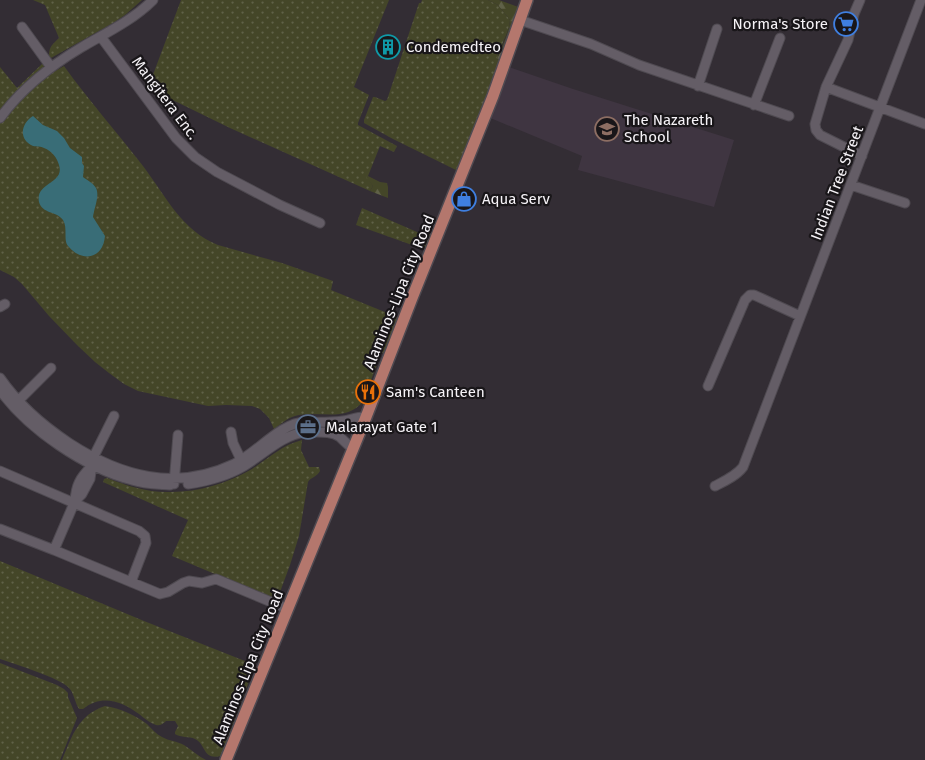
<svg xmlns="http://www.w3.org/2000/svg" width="925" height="760" viewBox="0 0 925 760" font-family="'Fira Sans',sans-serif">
	<defs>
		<pattern id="grass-dots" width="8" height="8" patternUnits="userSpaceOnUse" patternTransform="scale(1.25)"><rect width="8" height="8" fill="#444628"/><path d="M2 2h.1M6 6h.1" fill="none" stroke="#606148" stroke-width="1.8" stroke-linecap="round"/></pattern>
		<pattern id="forest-firs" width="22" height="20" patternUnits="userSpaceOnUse" patternTransform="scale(1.25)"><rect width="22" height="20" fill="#444628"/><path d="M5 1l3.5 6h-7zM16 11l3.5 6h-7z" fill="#606148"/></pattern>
	</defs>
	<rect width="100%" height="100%" fill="#332d34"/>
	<path fill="#3f3541" d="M 506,66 L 573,89 L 734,140 L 714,207 L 578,170 L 582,156 L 488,117 Z"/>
	<path fill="url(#grass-dots)" d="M 33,0 L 142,0 L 125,15 L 113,23 L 51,58 L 49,56 C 49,46 53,44 59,38 L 45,5 Z
		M 181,0 L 389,0 L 354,87 L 369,95 L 358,123 L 358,125 L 397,146 L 394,152 L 380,146 L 368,176 L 367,177 L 373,186 L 370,191 L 230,128 L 148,88 Z
		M 422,0 L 488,0 L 498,5 L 510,20 C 509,36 496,50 497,65 L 500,66 L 459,169 L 456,170 L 393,139 L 364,123 L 364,120 L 373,97 L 375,97 L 385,101 L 387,100 L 419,3 L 421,3 Z
		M 43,63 L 52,73 L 64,66 C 89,101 117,132 143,166 C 165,195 182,231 218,245 L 282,263 L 333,281 L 331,290 L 397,317 L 386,351 L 381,354 L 363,401 C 346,424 317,409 295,416 C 287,418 281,424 274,429 L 269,418 L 260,409 L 252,406 L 226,405 L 208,406 L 138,391 L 124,384 L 109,373 L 95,362 L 77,345 L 49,316 L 22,284 L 14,277 L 0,270 L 0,67 L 17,88 Z
		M 362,208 L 417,232 L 432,235 L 426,250 L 356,225 Z
		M 302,440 L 301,450 L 309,467 L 319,467 L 320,471 C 317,477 311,477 308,482 L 299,536 L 290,565 L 277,600 L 172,556 L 188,520 L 103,482 L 104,479 L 107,478 C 127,486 149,493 171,492 C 199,492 228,483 252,469 C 269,458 282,445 302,440 Z
		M 0,561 L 144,621 L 255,665 L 221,756 C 202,760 207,745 195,739 C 189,736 181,738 175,734 L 175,732 L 178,726 L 175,721 L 166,721 C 163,724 160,726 156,725 C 150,723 144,718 139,714 C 121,701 102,694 83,709 L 79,709 C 75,703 74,693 69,688 C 60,678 15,664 0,659 Z
		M 0,663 L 57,685 L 64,689 L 68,693 L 68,697 L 77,718 L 60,760 L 0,760 Z
		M 105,706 C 120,708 135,715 147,724 C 152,729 156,734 162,737 C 169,741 177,741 184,745 C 192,750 198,756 206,760 L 62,760 C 72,736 78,715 105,706 Z"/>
	<path fill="url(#forest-firs)" d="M 488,0 L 499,0 L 521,8 L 498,66 L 496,64 C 499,49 509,36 510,20 L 498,5 Z
		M 368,176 L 380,182 L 387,183 L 388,187 L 388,198 L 370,191 L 373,186 L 366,177 Z"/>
	<path fill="#396d77" d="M 33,116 L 43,125 L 57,131 L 64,138 L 70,148 L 82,157 L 82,163 L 84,166 L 83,177 C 87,180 93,183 96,188 C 100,196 94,208 93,217 L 105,236 C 103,259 82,263 68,246 C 63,240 68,228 63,220 C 57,211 42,214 39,202 C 35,182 65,184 59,165 C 57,158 52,151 44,148 C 41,146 37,147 33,146 C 18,140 21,123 33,116 Z"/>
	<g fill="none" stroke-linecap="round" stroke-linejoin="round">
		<g stroke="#4f4a51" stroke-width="11">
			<path id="minor" d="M 860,0 L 854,14 L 848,40 L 826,87 L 815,124 L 816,130 L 820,135 L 862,156
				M 520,20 L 591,44 L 639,65 L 789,116
				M 22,27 L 51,67
				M 101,37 L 176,138 L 195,157 L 217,172 L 280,205 L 320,223
				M 698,86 L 717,29
				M 826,87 L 925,124
				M 754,105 L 780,38
				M 0,118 C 22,88 50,66 82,47 C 106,33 133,20 153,0
				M 851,185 L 905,203
				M 0,307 L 5,304
				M 0,378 C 18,404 42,425 69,443 C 120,476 175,492 234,464 C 257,453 280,423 305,422
				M 708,386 L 745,300 L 750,295 L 754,295 L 800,316
				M 0,390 C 28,429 85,468 132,480 C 144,484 157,484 170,485
				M 14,405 L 51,368
				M 310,422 C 321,422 332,423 343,421 C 351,420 358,416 366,417
				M 231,432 L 233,443 L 243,464
				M 310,432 C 320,432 332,431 340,437 C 344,441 348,445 353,449
				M 0,471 L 139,531 L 145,536 L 146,543 L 131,582 L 54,550
				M 174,484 L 178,435
				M 188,484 C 208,481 227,476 244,466 C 264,454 282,435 305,432
				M 715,486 C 725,481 736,476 743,467 L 921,0
				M 75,501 C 76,485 80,478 91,467
				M 0,529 L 54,550 L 75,501 L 82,494 L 90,479 L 93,458 L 114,416
				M 131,582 L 160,594 L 168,592 L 183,583 L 189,581 L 202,583 L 216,579 L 288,609"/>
		</g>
		<g stroke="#4f4a51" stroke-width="14">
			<path id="major" d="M 226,760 L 366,417 L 412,298 L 493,96 L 527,0"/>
		</g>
		<use href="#minor" stroke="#645d66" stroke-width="9"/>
		<use href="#major" stroke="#b4776d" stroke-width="11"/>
	</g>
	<defs>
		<g id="supermarket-ring" transform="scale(1.25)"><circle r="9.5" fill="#191619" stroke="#3f7fe0" stroke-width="1.5"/><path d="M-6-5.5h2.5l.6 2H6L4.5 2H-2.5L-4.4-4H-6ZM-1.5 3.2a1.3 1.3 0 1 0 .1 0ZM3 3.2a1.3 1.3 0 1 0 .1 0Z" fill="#3f7fe0"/></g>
		<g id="building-ring" transform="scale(1.25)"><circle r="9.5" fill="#191619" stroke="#0f9aa8" stroke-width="1.5"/><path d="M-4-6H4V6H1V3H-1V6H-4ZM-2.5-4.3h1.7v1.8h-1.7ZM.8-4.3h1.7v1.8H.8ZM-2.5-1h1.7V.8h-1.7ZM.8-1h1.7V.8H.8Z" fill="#0f9aa8"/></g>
		<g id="school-ring" transform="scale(1.25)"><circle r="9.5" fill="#191619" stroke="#8d6e63" stroke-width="1.5"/><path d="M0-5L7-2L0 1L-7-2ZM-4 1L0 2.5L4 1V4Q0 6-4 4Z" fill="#8d6e63"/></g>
		<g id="shop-ring" transform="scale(1.25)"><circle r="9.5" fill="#191619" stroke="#3f7fe0" stroke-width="1.5"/><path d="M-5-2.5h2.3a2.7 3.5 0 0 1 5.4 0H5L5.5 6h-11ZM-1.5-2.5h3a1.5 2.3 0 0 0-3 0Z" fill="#3f7fe0"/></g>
		<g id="restaurant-ring" transform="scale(1.25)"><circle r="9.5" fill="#191619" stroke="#e8710a" stroke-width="1.5"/><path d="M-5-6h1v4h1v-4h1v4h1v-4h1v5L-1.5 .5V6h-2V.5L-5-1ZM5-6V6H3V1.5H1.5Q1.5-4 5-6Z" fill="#e8710a"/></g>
		<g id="office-ring" transform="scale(1.25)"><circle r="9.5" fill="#191619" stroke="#5c6f8a" stroke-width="1.5"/><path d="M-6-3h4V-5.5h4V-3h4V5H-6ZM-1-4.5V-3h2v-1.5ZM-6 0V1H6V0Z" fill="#5c6f8a"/></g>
	</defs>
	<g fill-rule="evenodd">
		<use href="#supermarket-ring" x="846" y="24"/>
		<use href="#building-ring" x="388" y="47"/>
		<use href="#school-ring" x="607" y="129"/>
		<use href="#shop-ring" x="464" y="199"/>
		<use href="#restaurant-ring" x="368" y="392"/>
		<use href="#office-ring" x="308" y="427"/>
	</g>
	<g text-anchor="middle" stroke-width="4.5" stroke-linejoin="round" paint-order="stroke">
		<g font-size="15" fill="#f6f3f7" stroke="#191619" text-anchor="start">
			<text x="828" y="29" text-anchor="end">Norma's Store</text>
			<text x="406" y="52">Condemedteo</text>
			<text x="624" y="125">The Nazareth<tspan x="624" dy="17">School</tspan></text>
			<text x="482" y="204">Aqua Serv</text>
			<text x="386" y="397">Sam's Canteen</text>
			<text x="326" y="432">Malarayat Gate 1</text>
		</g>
		<g font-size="15" fill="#f6f3f7" stroke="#191619">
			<text transform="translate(165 98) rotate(53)" y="5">Mangitera Enc.</text>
			<text transform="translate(837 183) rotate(-69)" y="5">Indian Tree Street</text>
			<text transform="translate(399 292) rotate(-68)" y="5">Alaminos-Lipa City Road</text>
			<text transform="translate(248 667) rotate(-68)" y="5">Alaminos-Lipa City Road</text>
		</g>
	</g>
</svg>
